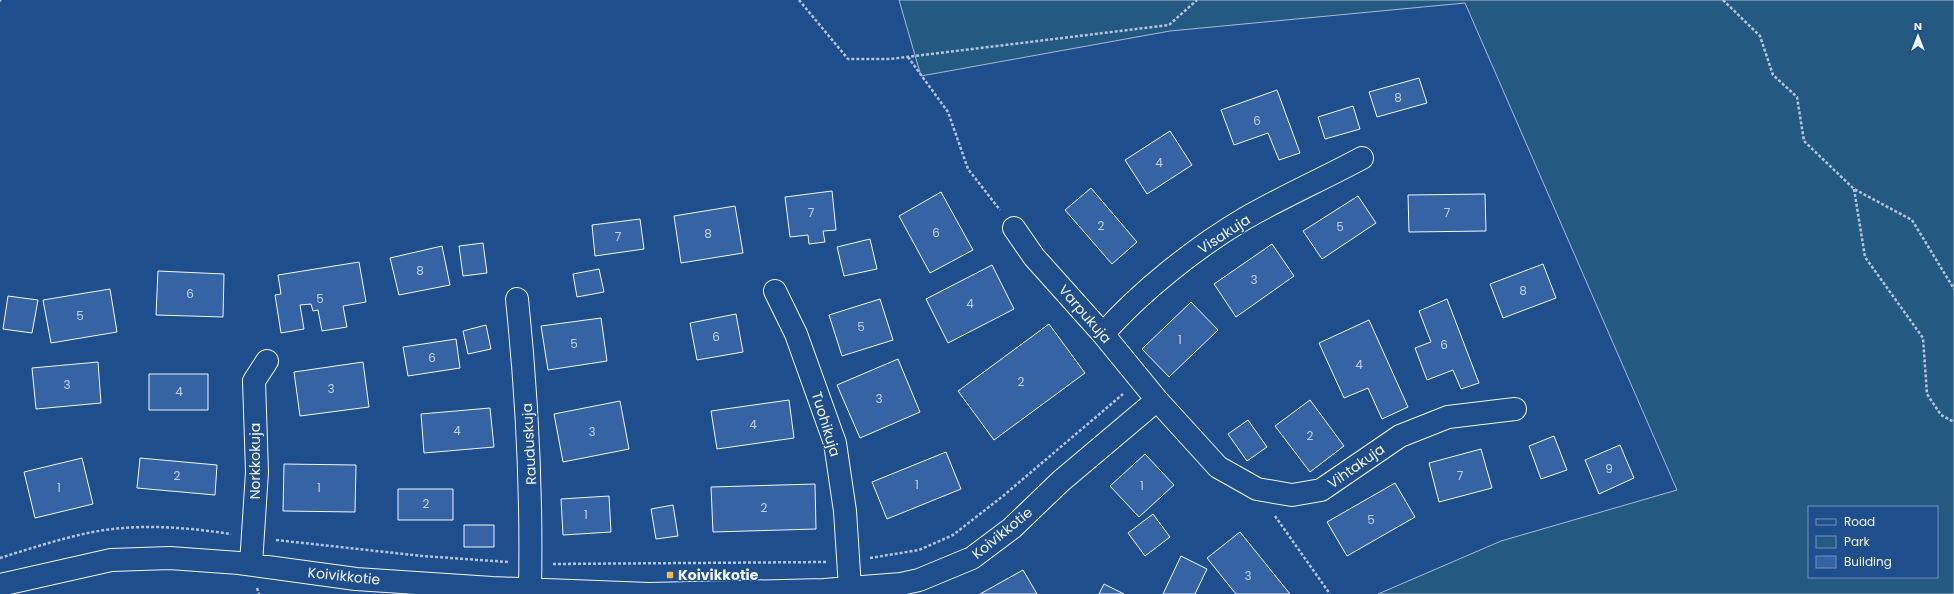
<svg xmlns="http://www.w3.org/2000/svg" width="1954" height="594" viewBox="0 0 1954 594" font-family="Poppins,sans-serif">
	<rect width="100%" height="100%" fill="#1f4e8c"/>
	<path fill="#245a82" stroke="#a8bbd7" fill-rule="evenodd" d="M 899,0 L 1954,0 L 1954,594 L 1378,594 L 1501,541 L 1677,490 L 1465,3 L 1170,31 L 921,76 ZM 1809,507 L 1937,507 L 1937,577 L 1809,577 Z"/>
	<path fill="#3563a3" stroke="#f2f6ff" d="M 1419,78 L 1427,103 L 1377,117 L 1369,92 Z
		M 1277,90 L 1300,153 L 1279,160 L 1268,133 L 1234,145 L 1221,110 Z
		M 1353,106 L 1360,129 L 1325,139 L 1318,117 Z
		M 1170,131 L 1192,165 L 1147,194 L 1125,160 Z
		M 1091,188 L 1137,242 L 1112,264 L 1065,210 Z
		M 832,191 L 836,230 L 823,231 L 825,242 L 809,244 L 808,235 L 790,237 L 785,197 Z
		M 941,192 L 973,250 L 930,273 L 899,216 Z
		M 1485,194 L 1486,231 L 1409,232 L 1408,195 Z
		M 1358,196 L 1376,223 L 1322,259 L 1303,231 Z
		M 735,206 L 743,253 L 681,263 L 674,216 Z
		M 640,219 L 644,249 L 595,256 L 592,225 Z
		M 870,239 L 877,269 L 844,276 L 837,247 Z
		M 483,243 L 487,273 L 463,276 L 459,246 Z
		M 1272,244 L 1294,276 L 1236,317 L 1214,284 Z
		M 442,246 L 450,285 L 399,295 L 390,258 Z
		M 359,262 L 366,302 L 343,306 L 347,327 L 322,331 L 318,310 L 313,311 L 311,304 L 300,305 L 304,329 L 281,333 L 275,295 L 281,294 L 278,275 Z
		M 1543,264 L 1556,298 L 1503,318 L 1490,284 Z
		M 992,265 L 1014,309 L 948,343 L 926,299 Z
		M 599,269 L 604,292 L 577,297 L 573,274 Z
		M 158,271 L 224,274 L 223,317 L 156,315 Z
		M 110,289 L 117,332 L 51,343 L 43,300 Z
		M 8,296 L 38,300 L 32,333 L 3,329 Z
		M 880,299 L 893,340 L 842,356 L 829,315 Z
		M 1447,299 L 1479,383 L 1461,389 L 1453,370 L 1427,380 L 1415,348 L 1431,342 L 1419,311 Z
		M 1191,302 L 1218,330 L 1169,377 L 1142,349 Z
		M 736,314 L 743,352 L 697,360 L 690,323 Z
		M 601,318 L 607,361 L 548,370 L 541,326 Z
		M 1369,320 L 1408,407 L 1382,419 L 1368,388 L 1344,398 L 1319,343 Z
		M 1049,324 L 1085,373 L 994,440 L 958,391 Z
		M 486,325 L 491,349 L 468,354 L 463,331 Z
		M 456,339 L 460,368 L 408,376 L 403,347 Z
		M 898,359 L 920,412 L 860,438 L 837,385 Z
		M 98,362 L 101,403 L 36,409 L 32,368 Z
		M 363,362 L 369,407 L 300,416 L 294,372 Z
		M 149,374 L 208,374 L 208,410 L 149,410 Z
		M 789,400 L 794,438 L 717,449 L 711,411 Z
		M 1310,400 L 1344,446 L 1310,472 L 1275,426 Z
		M 620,401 L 629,449 L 563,462 L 554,414 Z
		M 490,408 L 494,447 L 424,453 L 421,414 Z
		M 1248,420 L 1267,447 L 1247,461 L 1228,434 Z
		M 1554,436 L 1567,470 L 1541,479 L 1529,446 Z
		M 1620,445 L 1634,478 L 1599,494 L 1585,460 Z
		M 1481,449 L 1492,488 L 1439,502 L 1429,463 Z
		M 946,452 L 961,489 L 887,519 L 872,482 Z
		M 1145,454 L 1174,485 L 1139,517 L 1110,486 Z
		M 82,458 L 93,504 L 35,518 L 24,472 Z
		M 140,458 L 217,465 L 215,495 L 137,488 Z
		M 284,464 L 356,465 L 355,512 L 283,511 Z
		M 1395,483 L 1415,517 L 1347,556 L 1327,522 Z
		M 815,484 L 816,529 L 713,532 L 711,487 Z
		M 398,489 L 453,489 L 453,520 L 398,520 Z
		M 609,496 L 611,532 L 563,535 L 561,499 Z
		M 673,505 L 678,536 L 656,539 L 651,509 Z
		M 1153,514 L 1170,537 L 1145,556 L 1128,533 Z
		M 464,525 L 494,525 L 494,547 L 464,547 Z
		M 1240,532 L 1290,594 L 1236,594 L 1207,558 Z
		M 1181,556 L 1207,569 L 1195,594 L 1163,594 Z
		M 1023,570 L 1037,594 L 980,594 Z
		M 1104,584 L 1124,594 L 1099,594 Z"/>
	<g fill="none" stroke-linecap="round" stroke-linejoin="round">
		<g stroke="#f2f6ff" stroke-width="24">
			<path id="minor" d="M 1014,228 L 1034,257 L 1103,334 L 1157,400 L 1218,467 L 1257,489 L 1292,495 L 1321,490 L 1400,436 L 1448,417 L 1515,409
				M 775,291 L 796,334 L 835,443 L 845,511 L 850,588
				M 517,299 C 527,396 532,492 530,590
				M 1103,334 C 1140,292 1195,248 1244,219 C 1282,197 1323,179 1362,158
				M 251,564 L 257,472 L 254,381 L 267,361
				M 0,585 L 111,560 L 170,558 L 239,563 L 356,579 L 492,588 L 649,594 L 824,590 L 901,584 L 919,580 L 972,558 L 1012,528 L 1061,481 L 1157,400"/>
		</g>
		<path stroke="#b3c4dc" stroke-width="2.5" stroke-dasharray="3 2" stroke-linecap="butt" d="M 799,0 L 848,59 L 890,59 L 1169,25 L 1197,0
			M 1723,0 L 1760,36 L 1773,75 L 1797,97 L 1804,141 L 1854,189 L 1912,220 L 1954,289
			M 0,1 L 1,0
			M 908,57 L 948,112 L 968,169 L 1000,210
			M 1854,189 L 1865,257 L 1923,338 L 1927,394 L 1941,415 L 1954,422
			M 1275,516 L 1330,594
			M 276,540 L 422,556 L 508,562
			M 0,558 C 29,549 59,539 88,533 C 135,523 184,527 231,534
			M 870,558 L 919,550 L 953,535 L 1003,496 L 1123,394
			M 553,564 L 826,562
			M 257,588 L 259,594"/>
		<use href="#minor" stroke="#1f4e8c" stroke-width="22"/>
	</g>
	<rect fill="#ffb74d" stroke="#1f4e8c" stroke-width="1.5" x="666" y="571" width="8" height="8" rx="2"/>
	<g text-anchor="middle" stroke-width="3" stroke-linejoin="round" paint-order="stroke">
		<g font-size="12" fill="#c3d1e8">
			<text x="1398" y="102">8</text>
			<text x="1257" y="125">6</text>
			<text x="1159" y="167">4</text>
			<text x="811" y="217">7</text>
			<text x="1447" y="217">7</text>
			<text x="1101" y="230">2</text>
			<text x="1340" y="231">5</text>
			<text x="936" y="237">6</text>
			<text x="708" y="238">8</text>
			<text x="618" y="241">7</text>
			<text x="420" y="275">8</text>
			<text x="1254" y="284">3</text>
			<text x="1523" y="295">8</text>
			<text x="190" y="298">6</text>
			<text x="320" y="303">5</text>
			<text x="970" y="308">4</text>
			<text x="80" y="320">5</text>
			<text x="861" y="331">5</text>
			<text x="716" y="341">6</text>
			<text x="1180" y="344">1</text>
			<text x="574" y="348">5</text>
			<text x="1444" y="349">6</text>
			<text x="432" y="362">6</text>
			<text x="1359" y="369">4</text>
			<text x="1021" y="386">2</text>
			<text x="67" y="389">3</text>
			<text x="331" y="393">3</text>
			<text x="179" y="396">4</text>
			<text x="879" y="403">3</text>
			<text x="753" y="429">4</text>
			<text x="457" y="435">4</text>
			<text x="592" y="436">3</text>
			<text x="1310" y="440">2</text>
			<text x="1609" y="473">9</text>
			<text x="177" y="480">2</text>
			<text x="1460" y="480">7</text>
			<text x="917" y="489">1</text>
			<text x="1142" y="490">1</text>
			<text x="59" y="492">1</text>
			<text x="319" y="492">1</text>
			<text x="426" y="508">2</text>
			<text x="764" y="512">2</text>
			<text x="586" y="519">1</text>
			<text x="1371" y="524">5</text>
			<text x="1248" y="580">3</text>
		</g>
		<g font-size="14" fill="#f2f6ff" stroke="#1f4e8c">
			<text transform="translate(1224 234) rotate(-33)" y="5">Visakuja</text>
			<text transform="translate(1085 314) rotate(49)" y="5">Varpukuja</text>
			<text transform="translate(826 424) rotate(73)" y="5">Tuohikuja</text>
			<text transform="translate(529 444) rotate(-93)" y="5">Rauduskuja</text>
			<text transform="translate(255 461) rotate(-90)" y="5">Norkkokuja</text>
			<text transform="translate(1356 466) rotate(-35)" y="5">Vihtakuja</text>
			<text transform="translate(1002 533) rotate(-39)" y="5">Koivikkotie</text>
			<text transform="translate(344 576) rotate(6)" y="5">Koivikkotie</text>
		</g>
		<g font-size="14" font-weight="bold" fill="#f2f6ff" stroke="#1f4e8c" text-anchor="start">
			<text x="678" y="580">Koivikkotie</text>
		</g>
	</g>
	<rect x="1808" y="506" width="130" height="72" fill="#1f4e8c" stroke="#7391ba"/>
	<rect x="1816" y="519" width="20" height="6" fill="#1f4e8c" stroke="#7391ba"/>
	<text x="1844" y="526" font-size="12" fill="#f2f6ff">Road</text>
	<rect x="1816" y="536" width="20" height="12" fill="#245a82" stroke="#7391ba"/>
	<text x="1844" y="546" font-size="12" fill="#f2f6ff">Park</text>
	<rect x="1816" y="556" width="20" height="12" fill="#3563a3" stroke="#7391ba"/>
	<text x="1844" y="566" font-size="12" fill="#f2f6ff">Building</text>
	<g transform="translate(1918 36)" stroke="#1f4e8c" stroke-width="3" paint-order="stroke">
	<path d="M0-3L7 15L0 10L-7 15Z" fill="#f2f6ff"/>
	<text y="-6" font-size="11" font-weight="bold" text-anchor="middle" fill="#f2f6ff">N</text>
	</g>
</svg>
